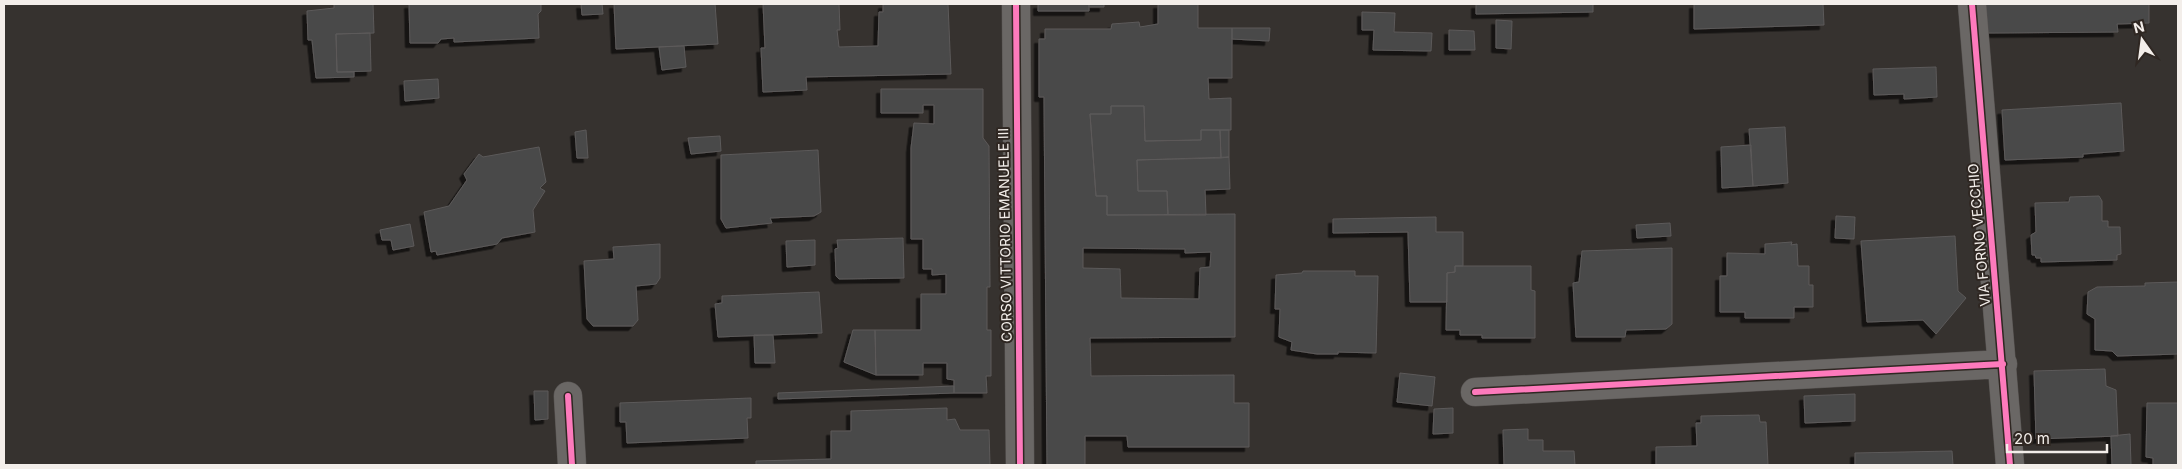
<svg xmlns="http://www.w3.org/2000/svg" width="2182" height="469" viewBox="0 0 2182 469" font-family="Inter,sans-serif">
	<defs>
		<filter id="shadow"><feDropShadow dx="-4.5" dy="4.5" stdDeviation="0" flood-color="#0009"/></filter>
	</defs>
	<rect width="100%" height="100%" fill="#36322f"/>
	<path fill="#494848" stroke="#5c5a5a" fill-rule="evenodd" filter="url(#shadow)" d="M 334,4 L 373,4 L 374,33 L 336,34 L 337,72 L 354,72 L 354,77 L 316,78 L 312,40 L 308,40 L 307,11 L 334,8 Z
		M 409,4 L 541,4 L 541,11 L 538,14 L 539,38 L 454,42 L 454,38 L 441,39 L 438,43 L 410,43 Z
		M 581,4 L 602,4 L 603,14 L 582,15 Z
		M 614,4 L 715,4 L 718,44 L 616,49 Z
		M 763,4 L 839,4 L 840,30 L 837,30 L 839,47 L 878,46 L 879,12 L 883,12 L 883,4 L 948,4 L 951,74 L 806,77 L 807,90 L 763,92 L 761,48 L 765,48 Z
		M 1038,4 L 1089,4 L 1089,11 L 1038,11 Z
		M 1089,4 L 1104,4 L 1104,7 L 1089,7 Z
		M 1158,4 L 1198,4 L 1198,28 L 1232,28 L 1232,78 L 1208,78 L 1209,99 L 1231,98 L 1231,130 L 1201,130 L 1201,140 L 1145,141 L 1144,106 L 1111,106 L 1111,114 L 1090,114 L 1096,196 L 1107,196 L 1107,215 L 1235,214 L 1235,337 L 1090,338 L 1091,376 L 1234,375 L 1234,403 L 1249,403 L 1249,447 L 1128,447 L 1127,436 L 1085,436 L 1085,465 L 1047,465 L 1044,97 L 1039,97 L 1039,39 L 1045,39 L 1045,29 L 1111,29 L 1112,24 L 1139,22 L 1140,27 L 1158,24 ZM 1083,248 L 1185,249 L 1185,253 L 1211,252 L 1210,267 L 1200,268 L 1199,299 L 1121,298 L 1120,269 L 1083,268 Z
		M 1476,4 L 1593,4 L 1593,12 L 1476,14 Z
		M 1694,4 L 1823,4 L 1824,25 L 1694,29 Z
		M 1983,4 L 2149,4 L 2149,23 L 2117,24 L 2118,32 L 1988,33 Z
		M 1362,12 L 1395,13 L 1394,32 L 1432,33 L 1431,51 L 1373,50 L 1374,30 L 1362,30 Z
		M 1496,20 L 1512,21 L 1511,49 L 1496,48 Z
		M 1232,28 L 1270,28 L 1269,41 L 1232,39 Z
		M 1449,30 L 1474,31 L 1475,50 L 1449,50 Z
		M 370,33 L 371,71 L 337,72 L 336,34 Z
		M 684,46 L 686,67 L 662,70 L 659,47 Z
		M 1936,67 L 1937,97 L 1904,99 L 1904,94 L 1874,95 L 1873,69 Z
		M 438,79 L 439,98 L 405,101 L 404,81 Z
		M 881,89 L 983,89 L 983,138 L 989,146 L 990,287 L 987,287 L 987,330 L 991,330 L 991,376 L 986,376 L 987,393 L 954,393 L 954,380 L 947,379 L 947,363 L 923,363 L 923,375 L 876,375 L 875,330 L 921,330 L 921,294 L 946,294 L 946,274 L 932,275 L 932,269 L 923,269 L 923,239 L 911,239 L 911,148 L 914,123 L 934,124 L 934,105 L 923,105 L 923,113 L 881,113 Z
		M 2121,103 L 2124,151 L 2083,154 L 2083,157 L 2005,160 L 2002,110 Z
		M 1111,106 L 1144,106 L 1145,141 L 1201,140 L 1201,130 L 1220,130 L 1221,158 L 1137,160 L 1138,191 L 1167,191 L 1168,215 L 1107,215 L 1107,196 L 1096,196 L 1090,114 L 1111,114 Z
		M 1785,127 L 1788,183 L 1753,186 L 1749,129 Z
		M 586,130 L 588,158 L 577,158 L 575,132 Z
		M 1220,130 L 1229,130 L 1229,157 L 1221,158 Z
		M 720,136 L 721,151 L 691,154 L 688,138 Z
		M 1751,145 L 1753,186 L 1722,188 L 1721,147 Z
		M 539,147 L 546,182 L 540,188 L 545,191 L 533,210 L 535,232 L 502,238 L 497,244 L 437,255 L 436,251 L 431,252 L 424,212 L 449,206 L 467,180 L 464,174 L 479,154 L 483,157 Z
		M 818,150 L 821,212 L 814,216 L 770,218 L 772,223 L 726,228 L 721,219 L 721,155 Z
		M 1229,157 L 1230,189 L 1205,190 L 1206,215 L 1168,215 L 1167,191 L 1138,191 L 1137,160 Z
		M 2099,196 L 2102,201 L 2102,221 L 2108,221 L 2108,227 L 2120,227 L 2121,254 L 2117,255 L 2117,260 L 2041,262 L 2041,258 L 2036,258 L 2035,255 L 2032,255 L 2031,235 L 2036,232 L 2035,203 L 2069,202 L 2070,197 Z
		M 1836,216 L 1855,217 L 1854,239 L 1835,238 Z
		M 1436,217 L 1436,232 L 1463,232 L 1463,266 L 1455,266 L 1455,272 L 1447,273 L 1447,302 L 1410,302 L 1408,232 L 1333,233 L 1333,219 Z
		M 1670,223 L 1671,236 L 1637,238 L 1636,225 Z
		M 410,224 L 414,246 L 393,250 L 391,240 L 382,240 L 380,230 Z
		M 1955,236 L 1958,291 L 1966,298 L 1936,334 L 1923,320 L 1867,322 L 1861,241 Z
		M 903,238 L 904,278 L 839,279 L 836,276 L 835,249 L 838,248 L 837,240 Z
		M 815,240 L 815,265 L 787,267 L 786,241 Z
		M 1792,242 L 1791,245 L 1797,244 L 1798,266 L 1809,266 L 1809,285 L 1813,285 L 1813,307 L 1794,307 L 1794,318 L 1745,318 L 1745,312 L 1720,312 L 1720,276 L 1727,276 L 1727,253 L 1765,254 L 1765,244 Z
		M 660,244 L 660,278 L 656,284 L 636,286 L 638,320 L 633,326 L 593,326 L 587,319 L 584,261 L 614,259 L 613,247 Z
		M 1672,248 L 1672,324 L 1666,329 L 1626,330 L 1625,337 L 1576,337 L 1573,283 L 1579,282 L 1582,251 Z
		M 1455,266 L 1531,266 L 1531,290 L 1535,291 L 1535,338 L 1482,338 L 1482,335 L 1460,335 L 1460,330 L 1446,330 L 1447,273 L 1455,272 Z
		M 1303,271 L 1355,271 L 1355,276 L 1378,276 L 1376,353 L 1338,352 L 1338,354 L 1317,354 L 1291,350 L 1292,342 L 1279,337 L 1280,309 L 1275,309 L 1276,275 L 1302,273 Z
		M 2178,282 L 2178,354 L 2117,356 L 2112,351 L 2095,350 L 2095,319 L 2087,314 L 2088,292 L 2097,287 L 2145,286 L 2145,283 Z
		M 819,292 L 822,333 L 718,337 L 715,304 L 722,303 L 722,296 Z
		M 853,330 L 875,330 L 876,375 L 844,362 Z
		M 754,335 L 773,335 L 775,363 L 755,363 Z
		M 2105,369 L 2106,386 L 2116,390 L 2118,436 L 2036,439 L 2034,371 Z
		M 1400,373 L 1435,377 L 1432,406 L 1397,402 Z
		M 954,386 L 954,393 L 778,399 L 778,393 Z
		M 534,391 L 548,391 L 548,419 L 535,420 Z
		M 1855,394 L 1855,421 L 1805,423 L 1804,396 Z
		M 751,398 L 751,418 L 747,418 L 748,438 L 627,443 L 626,422 L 620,422 L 620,403 Z
		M 2147,403 L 2178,403 L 2178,465 L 2153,465 L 2153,458 L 2146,457 Z
		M 947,408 L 947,420 L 955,419 L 960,430 L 989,430 L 990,465 L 756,465 L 756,461 L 831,459 L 831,431 L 851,431 L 851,411 Z
		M 1453,408 L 1453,433 L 1433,434 L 1434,409 Z
		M 1759,415 L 1760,422 L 1766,422 L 1768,465 L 1656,465 L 1656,447 L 1697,446 L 1696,423 L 1701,423 L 1701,416 Z
		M 1528,429 L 1528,440 L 1543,440 L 1543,451 L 1574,451 L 1575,465 L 1504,465 L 1503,430 Z
		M 2130,434 L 2131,465 L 2112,465 L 2111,436 Z
		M 1952,451 L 1953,465 L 1855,465 L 1855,453 Z"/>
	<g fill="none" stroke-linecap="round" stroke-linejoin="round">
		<g stroke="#55514f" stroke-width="29">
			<path id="minor" d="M 1016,4 L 1020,465
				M 1972,4 L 2010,465
				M 1475,392 L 2003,364
				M 568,396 L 572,465"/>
		</g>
		<use href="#minor" stroke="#6a6765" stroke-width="28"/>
		<g stroke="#2f2722" stroke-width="9">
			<path id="cycleway" d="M 1016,4 L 1020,465
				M 1972,4 L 2010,465
				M 1475,392 L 2003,364
				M 568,396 L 572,465"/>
		</g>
		<use href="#cycleway" stroke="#fd7abc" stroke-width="6"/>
	</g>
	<g text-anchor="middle" stroke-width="4" stroke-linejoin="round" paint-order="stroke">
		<g font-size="14" fill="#f3eeea" stroke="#2f2722">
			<text transform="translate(1005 235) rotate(-91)" y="5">CORSO VITTORIO EMANUELE III</text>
			<text transform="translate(1979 235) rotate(-95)" y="5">VIA FORNO VECCHIO</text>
		</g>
	</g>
	<rect width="2182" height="469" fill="none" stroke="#f3eeea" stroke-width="10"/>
	<g transform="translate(2142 40) rotate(346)" stroke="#2f2722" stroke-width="4" paint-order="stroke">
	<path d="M0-4L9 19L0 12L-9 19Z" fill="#f3eeea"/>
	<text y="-8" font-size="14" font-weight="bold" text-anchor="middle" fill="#f3eeea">N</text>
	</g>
	<path d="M2007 444v8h100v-8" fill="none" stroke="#f3eeea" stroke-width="2.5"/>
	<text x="2014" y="444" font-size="15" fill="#f3eeea" stroke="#2f2722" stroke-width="4" paint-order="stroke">20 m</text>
</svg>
